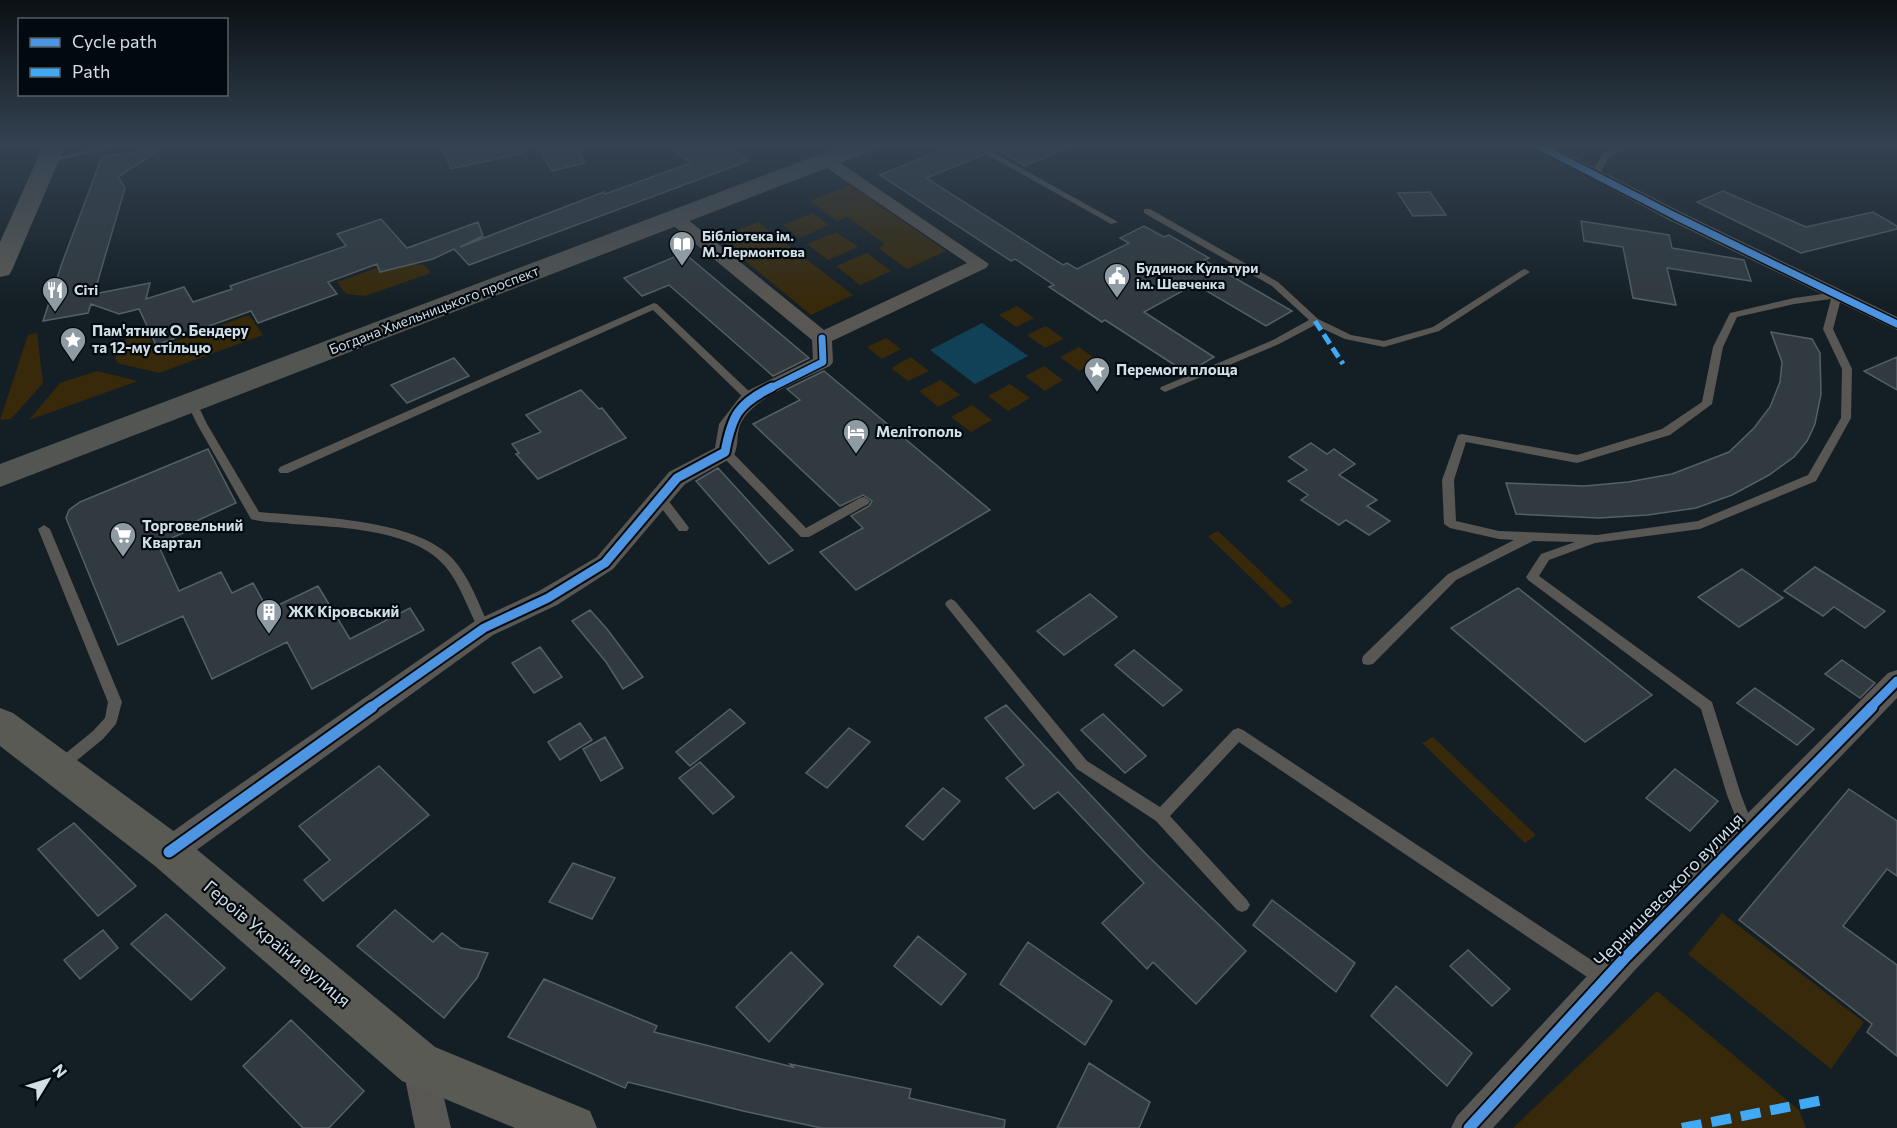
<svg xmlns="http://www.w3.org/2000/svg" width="1897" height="1128" viewBox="0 0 1897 1128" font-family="Commissioner,sans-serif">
	<rect width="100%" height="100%" fill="#141f25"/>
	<path fill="#37290a" d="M 850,185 L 946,251 L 907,269 L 878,248 L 885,244 L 847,217 L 837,221 L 810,201 Z
		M 812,213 L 829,225 L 799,238 L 783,225 Z
		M 758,222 L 853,295 L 811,315 L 717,238 Z
		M 836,232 L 858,247 L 828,260 L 807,244 Z
		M 867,253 L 891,271 L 860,285 L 836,266 Z
		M 394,262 L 425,265 L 431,273 L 365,296 L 346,294 L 337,282 Z
		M 1017,306 L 1034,318 L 1016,327 L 999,315 Z
		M 249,315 L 263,335 L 159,373 L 117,363 L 112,344 L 147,333 L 155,348 Z
		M 1046,326 L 1064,339 L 1045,348 L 1027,335 Z
		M 37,333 L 43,383 L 11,419 L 0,420 L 28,335 Z
		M 886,338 L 901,349 L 882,359 L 867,347 Z
		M 1079,347 L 1098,361 L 1079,371 L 1060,357 Z
		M 911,357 L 929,371 L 908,381 L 891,368 Z
		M 1044,366 L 1063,380 L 1045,391 L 1025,376 Z
		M 97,371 L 138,381 L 29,420 L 60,383 Z
		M 941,380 L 960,395 L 938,407 L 919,391 Z
		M 1010,384 L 1030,398 L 1008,411 L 988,396 Z
		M 972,405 L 992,420 L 971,432 L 951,417 Z
		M 1218,531 L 1293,602 L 1282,608 L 1208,536 Z
		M 1433,737 L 1536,835 L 1525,843 L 1422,743 Z
		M 1722,913 L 1864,1022 L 1831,1069 L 1688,954 Z
		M 1657,991 L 1799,1110 L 1806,1128 L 1513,1128 Z"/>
	<path fill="#114156" d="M 982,323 L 1028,356 L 975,384 L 930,350 Z"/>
	<path fill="#313a3f" stroke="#555f64" stroke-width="1.5" d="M 441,144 L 523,144 L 524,153 L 451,169 Z
		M 536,144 L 573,144 L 585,163 L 552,171 Z
		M 666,144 L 725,144 L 748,161 L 469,265 L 454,249 L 433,259 L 380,272 L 377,264 L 328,282 L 337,294 L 258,323 L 251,311 L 156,345 L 139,309 L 119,314 L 91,304 L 88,313 L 43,321 L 62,263 L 102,157 L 162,148 L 118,177 L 125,188 L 94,294 L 150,283 L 146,299 L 184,287 L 193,302 L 232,289 L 230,286 L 346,246 L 337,234 L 381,219 L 407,248 L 478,222 L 483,236 L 460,247 L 604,192 L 605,194 L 691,163 Z
		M 957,144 L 966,144 L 983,155 L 926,178 L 1063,265 L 1067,263 L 1077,269 L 1129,243 L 1120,238 L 1144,226 L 1164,237 L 1169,235 L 1209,258 L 1204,260 L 1292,311 L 1266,326 L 1195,284 L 1144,312 L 1214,357 L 1187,373 L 1105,320 L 1102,322 L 1049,287 L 1054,285 L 1015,259 L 1011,261 L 880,175 Z
		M 983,144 L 1075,144 L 1025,166 L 997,149 L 994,150 Z
		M 1723,191 L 1806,227 L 1873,212 L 1897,226 L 1897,229 L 1801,253 L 1697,202 Z
		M 1430,192 L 1446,215 L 1413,216 L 1398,193 Z
		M 1581,221 L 1669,235 L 1672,248 L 1744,260 L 1751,281 L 1667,268 L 1676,305 L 1633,298 L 1623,247 L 1584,241 Z
		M 684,253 L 809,358 L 773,376 L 669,285 L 642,296 L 624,278 Z
		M 1771,332 L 1812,339 L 1820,353 L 1821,394 L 1815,424 L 1807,441 L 1794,457 L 1769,475 L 1732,495 L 1696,508 L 1648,515 L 1599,518 L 1516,514 L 1506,483 L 1585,486 L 1628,482 L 1672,474 L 1729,452 L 1754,428 L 1770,407 L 1780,382 L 1782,362 Z
		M 1897,357 L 1897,390 L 1864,371 Z
		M 454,358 L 469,376 L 407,403 L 391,385 Z
		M 824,371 L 990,510 L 856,590 L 820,552 L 863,528 L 851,516 L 869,506 L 872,501 L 863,495 L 840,506 L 753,424 L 800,400 L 787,389 Z
		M 581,390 L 599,409 L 602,408 L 626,438 L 538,479 L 516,454 L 519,453 L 512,444 L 541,432 L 526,415 Z
		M 1311,443 L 1327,454 L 1334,449 L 1355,464 L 1339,475 L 1377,500 L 1367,506 L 1390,521 L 1369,535 L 1346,520 L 1339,525 L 1301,500 L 1308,495 L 1288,481 L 1307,470 L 1289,457 Z
		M 208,449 L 236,503 L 181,528 L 183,533 L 158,544 L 179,591 L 221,572 L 232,593 L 253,583 L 268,610 L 318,586 L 350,639 L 410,608 L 424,630 L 312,689 L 287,642 L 212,679 L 183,616 L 118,645 L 66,518 L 69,510 L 80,502 Z
		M 718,468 L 793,550 L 769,564 L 696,481 Z
		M 1815,567 L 1885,611 L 1865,628 L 1834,607 L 1823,616 L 1784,591 Z
		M 1742,569 L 1783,598 L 1739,627 L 1698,597 Z
		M 1518,588 L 1652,695 L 1585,742 L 1451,628 Z
		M 1090,594 L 1117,617 L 1064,655 L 1037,631 Z
		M 590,610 L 607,629 L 643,677 L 623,689 L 606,662 L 572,621 Z
		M 540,647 L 562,677 L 534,693 L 512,663 Z
		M 1134,650 L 1182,690 L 1163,706 L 1115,665 Z
		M 1842,660 L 1875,683 L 1860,698 L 1825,674 Z
		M 1755,688 L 1814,729 L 1797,745 L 1737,703 Z
		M 1006,705 L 1146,854 L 1246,951 L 1196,1004 L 1153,962 L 1147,969 L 1102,923 L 1144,883 L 1058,792 L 1034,809 L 1006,778 L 1024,765 L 985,718 Z
		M 730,709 L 745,723 L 690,766 L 676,752 Z
		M 1103,714 L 1146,756 L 1125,773 L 1081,730 Z
		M 580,723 L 592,740 L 560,760 L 548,742 Z
		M 849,728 L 870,742 L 827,788 L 806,773 Z
		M 605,737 L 623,768 L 601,781 L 583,749 Z
		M 700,762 L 734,797 L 713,814 L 679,778 Z
		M 379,766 L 429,815 L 323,901 L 304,880 L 330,860 L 299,826 Z
		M 1675,769 L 1718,801 L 1690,831 L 1646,798 Z
		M 943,788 L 960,801 L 923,840 L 906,826 Z
		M 1849,789 L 1897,821 L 1897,876 L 1887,869 L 1843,926 L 1897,965 L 1897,1056 L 1867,1032 L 1872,1024 L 1739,920 Z
		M 74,823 L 136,886 L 98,916 L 38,849 Z
		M 573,863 L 615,878 L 592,919 L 549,902 Z
		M 1272,900 L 1355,963 L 1336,992 L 1253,925 Z
		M 395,910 L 433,942 L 442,933 L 461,948 L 488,953 L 477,978 L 444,1018 L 357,946 Z
		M 166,914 L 225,968 L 191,1000 L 131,944 Z
		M 103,930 L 118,948 L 80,979 L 64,960 Z
		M 918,936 L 966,974 L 941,1005 L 894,966 Z
		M 1028,942 L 1112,1001 L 1085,1045 L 1000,984 Z
		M 1468,950 L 1510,989 L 1492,1006 L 1450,966 Z
		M 791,952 L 823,984 L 769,1042 L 736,1007 Z
		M 544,979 L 657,1026 L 654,1032 L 793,1067 L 790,1064 L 911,1089 L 909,1098 L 1005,1120 L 1004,1128 L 821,1128 L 743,1111 L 628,1082 L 625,1088 L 508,1037 Z
		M 1396,986 L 1472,1053 L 1447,1086 L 1371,1016 Z
		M 291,1020 L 364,1091 L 329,1128 L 303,1128 L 243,1066 Z
		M 1089,1063 L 1150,1102 L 1139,1128 L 1057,1128 Z"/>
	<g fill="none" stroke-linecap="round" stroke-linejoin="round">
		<path fill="#595753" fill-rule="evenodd" d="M 116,144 L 134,144 L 49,162 L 45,160 Z
			M 968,144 L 978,144 L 1118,222 L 1111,224 Z
			M 1625,144 L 1637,144 L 1610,156 L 1598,176 L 1592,176 L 1591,174 L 1604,152 Z
			M 1144,209 L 1150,209 L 1278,282 L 1318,319 L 1351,335 L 1384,341 L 1433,327 L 1522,270 L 1525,269 L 1530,272 L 1439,331 L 1384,347 L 1345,339 L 1315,325 L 1279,344 L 1165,392 L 1160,389 L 1161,387 L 1273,340 L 1309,320 L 1272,286 L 1144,213 Z
			M 1837,292 L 1842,295 L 1833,329 L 1852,369 L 1851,418 L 1816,481 L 1700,529 L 1595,543 L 1549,560 L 1539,576 L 1712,702 L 1741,795 L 1755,831 L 1753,836 L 1748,838 L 1743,836 L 1741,831 L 1727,795 L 1701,709 L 1528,580 L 1526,577 L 1541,554 L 1575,542 L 1533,541 L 1456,580 L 1373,664 L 1368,665 L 1363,664 L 1362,660 L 1363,656 L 1448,574 L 1514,540 L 1499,539 L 1450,528 L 1444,524 L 1442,480 L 1458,435 L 1462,434 L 1577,455 L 1662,429 L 1702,402 L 1713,347 L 1730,313 L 1794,298 ZM 1831,299 L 1823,329 L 1842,369 L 1841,418 L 1808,475 L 1698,521 L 1597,535 L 1499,531 L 1456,521 L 1454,480 L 1466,442 L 1577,463 L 1670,435 L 1712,404 L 1723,347 L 1737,317 L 1794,304 Z
			M 654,303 L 657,304 L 754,396 L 755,398 L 754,400 L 746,400 L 653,310 L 288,473 L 280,473 L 278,470 L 280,467 Z
			M 191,398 L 196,401 L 207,424 L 259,512 C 311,517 416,518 453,559 C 470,578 479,605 490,628 L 488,632 L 480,632 C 468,610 461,585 445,566 C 414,529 337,527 292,524 C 279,522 264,523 251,519 L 197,424 L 186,401 Z
			M 725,448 L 729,449 L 806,528 L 860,498 L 864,497 L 870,501 L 868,504 L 809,537 L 801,537 L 721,455 L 720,452 L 721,449 Z
			M 660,494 L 664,495 L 687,525 L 689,528 L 687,531 L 679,531 L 656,501 L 654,498 L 656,495 Z
			M 44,525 L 50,529 L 122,702 L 116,724 L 103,739 L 65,770 L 60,772 L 55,770 L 53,766 L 55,762 L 93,731 L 105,718 L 108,702 L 38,529 Z
			M 951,599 L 955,601 L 1087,761 L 1160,807 L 1233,730 L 1238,728 L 1243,730 L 1611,973 L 1613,979 L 1611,985 L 1605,987 L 1599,985 L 1239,742 L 1170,816 L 1247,900 L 1250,905 L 1247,910 L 1242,912 L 1237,910 L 1156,821 L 1077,769 L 947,607 L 945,604 L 947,601 Z"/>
		<path fill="#595753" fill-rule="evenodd" d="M 1527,144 L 1548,144 L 1681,212 L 1897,317 L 1897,330 L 1669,220 Z
			M 827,156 L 833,158 L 989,264 L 986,268 L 832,341 L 833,362 L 830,366 C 803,380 753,396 740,425 C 736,436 739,447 733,457 L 685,484 L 613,569 L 557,605 L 493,635 L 180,862 L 169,866 L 158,862 L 154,852 L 158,842 L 196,815 L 475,621 L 539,591 L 597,557 L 669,472 L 715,448 L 719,424 L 743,393 L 813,359 L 812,340 L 669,222 L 666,218 L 669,214 L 681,214 L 824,330 L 967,263 L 821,164 L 819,161 L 821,158 Z
			M 1897,670 L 1897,698 L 1635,970 L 1493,1128 L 1451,1128 L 1457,1116 L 1613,948 L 1888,673 Z
			M 419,1047 L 431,1052 L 436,1064 L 451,1128 L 415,1128 L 402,1064 L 407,1052 Z"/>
		<path fill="#5a5a55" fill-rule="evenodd" d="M 44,144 L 66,144 L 12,270 L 9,275 L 0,277 L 0,242 Z
			M 0,708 L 13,713 L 183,838 L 435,1047 L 590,1111 L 597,1128 L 515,1128 L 402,1081 L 155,866 L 0,746 Z"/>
		<path fill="#535553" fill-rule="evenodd" d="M 847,144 L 878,144 L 876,149 L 0,487 L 0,464 Z"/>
		<path stroke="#3fa9f5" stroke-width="5" stroke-dasharray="11 5" stroke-linecap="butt" d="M 1315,321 L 1343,364"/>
		<path stroke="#3fa9f5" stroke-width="10" stroke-dasharray="20 10" stroke-linecap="butt" d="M 1682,1128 L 1823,1100"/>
		<g stroke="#030a0f" stroke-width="10">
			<path id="cycleway-far2" d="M 1535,144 L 1675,216 L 1897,324
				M 769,389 L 823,362 L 822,338"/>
		</g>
		<g stroke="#030a0f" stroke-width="13">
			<path id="cycleway-far1" d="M 370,708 L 484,628 L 548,598 L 605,563 L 677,478 L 725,452 C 732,415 738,404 772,387
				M 1870,708 L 1897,681"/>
		</g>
		<g stroke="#030a0f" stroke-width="15">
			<path id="cycleway" d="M 169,852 L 372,707
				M 1469,1128 L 1624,959 L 1872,707"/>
		</g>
		<use href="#cycleway-far2" stroke="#4d94e3" stroke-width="7"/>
		<use href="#cycleway-far1" stroke="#4d94e3" stroke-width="9"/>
		<use href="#cycleway" stroke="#4d94e3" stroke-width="11"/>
	</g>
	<linearGradient id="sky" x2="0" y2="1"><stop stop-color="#0b1114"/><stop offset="0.48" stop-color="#344251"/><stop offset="1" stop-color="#344251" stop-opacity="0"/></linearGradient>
	<rect width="1897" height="302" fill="url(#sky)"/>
	<defs>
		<g id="library-pin" transform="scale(1.35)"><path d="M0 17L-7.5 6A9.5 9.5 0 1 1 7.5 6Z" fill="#8f9ba2" stroke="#030a0f"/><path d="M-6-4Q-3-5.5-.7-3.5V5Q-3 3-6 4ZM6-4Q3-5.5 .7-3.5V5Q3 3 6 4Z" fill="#fff"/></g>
		<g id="civic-pin" transform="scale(1.35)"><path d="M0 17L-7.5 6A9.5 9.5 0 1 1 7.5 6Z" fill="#8f9ba2" stroke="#030a0f"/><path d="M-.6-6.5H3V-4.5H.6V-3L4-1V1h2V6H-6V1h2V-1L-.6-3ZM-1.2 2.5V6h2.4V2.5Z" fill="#fff"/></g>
		<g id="restaurant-pin" transform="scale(1.35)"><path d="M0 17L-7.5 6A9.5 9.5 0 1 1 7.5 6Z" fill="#8f9ba2" stroke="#030a0f"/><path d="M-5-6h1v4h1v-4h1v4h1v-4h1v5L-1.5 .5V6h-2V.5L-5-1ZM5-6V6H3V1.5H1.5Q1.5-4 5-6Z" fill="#fff"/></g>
		<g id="sight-pin" transform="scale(1.35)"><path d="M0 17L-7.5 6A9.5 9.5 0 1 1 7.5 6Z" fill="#8f9ba2" stroke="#030a0f"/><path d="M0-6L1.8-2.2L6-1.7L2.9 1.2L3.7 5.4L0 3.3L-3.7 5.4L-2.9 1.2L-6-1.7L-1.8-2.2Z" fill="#fff"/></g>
		<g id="hotel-pin" transform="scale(1.35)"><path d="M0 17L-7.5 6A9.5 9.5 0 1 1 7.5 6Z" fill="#8f9ba2" stroke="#030a0f"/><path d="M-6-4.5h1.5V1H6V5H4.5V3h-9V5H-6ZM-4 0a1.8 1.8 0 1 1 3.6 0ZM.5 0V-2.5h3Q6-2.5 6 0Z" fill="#fff"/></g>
		<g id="supermarket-pin" transform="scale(1.35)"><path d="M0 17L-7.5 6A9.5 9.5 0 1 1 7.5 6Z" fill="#8f9ba2" stroke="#030a0f"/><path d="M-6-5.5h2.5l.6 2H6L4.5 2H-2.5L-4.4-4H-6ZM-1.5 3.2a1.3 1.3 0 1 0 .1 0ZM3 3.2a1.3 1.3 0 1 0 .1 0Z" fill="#fff"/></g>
		<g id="building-pin" transform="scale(1.35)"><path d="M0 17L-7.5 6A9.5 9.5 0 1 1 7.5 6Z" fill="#8f9ba2" stroke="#030a0f"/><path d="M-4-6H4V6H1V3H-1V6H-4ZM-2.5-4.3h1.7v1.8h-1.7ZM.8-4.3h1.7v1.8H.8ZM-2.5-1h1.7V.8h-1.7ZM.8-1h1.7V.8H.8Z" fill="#fff"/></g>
	</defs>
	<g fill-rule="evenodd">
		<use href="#library-pin" x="682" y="244"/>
		<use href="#civic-pin" x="1117" y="276"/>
		<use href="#restaurant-pin" x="55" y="290"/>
		<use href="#sight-pin" x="73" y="340"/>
		<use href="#sight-pin" x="1097" y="370"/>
		<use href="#hotel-pin" x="856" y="432"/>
		<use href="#supermarket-pin" x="123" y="535"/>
		<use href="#building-pin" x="269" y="612"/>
	</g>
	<g text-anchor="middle" stroke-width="4.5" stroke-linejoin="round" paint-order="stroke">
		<g font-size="14" font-weight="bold" fill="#d1dee6" stroke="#030a0f" text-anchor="start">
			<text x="702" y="241">Бібліотека ім.<tspan x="702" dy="16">М. Лермонтова</tspan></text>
			<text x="1136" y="273">Будинок Культури<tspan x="1136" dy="16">ім. Шевченка</tspan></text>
			<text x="74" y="295">Сіті</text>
		</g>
		<g font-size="14" fill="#d1dee6" stroke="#030a0f">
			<text transform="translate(434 310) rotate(-21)" y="5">Богдана Хмельницького проспект</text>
		</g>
		<g font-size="15" font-weight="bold" fill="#d1dee6" stroke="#030a0f" text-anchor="start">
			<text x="92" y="336">Пам'ятник О. Бендеру<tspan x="92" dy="17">та 12-му стільцю</tspan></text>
			<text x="1116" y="375">Перемоги площа</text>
			<text x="876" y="437">Мелітополь</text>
			<text x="142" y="531">Торговельний<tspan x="142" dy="17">Квартал</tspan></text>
			<text x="288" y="617">ЖК Кіровський</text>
		</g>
		<g font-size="18" fill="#d1dee6" stroke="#030a0f">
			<text transform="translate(1669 890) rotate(-46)" y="6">Чернишевського вулиця</text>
			<text transform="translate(277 944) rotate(40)" y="6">Героїв України вулиця</text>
		</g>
	</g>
	<rect x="18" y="18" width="210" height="78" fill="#030a0f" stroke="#555f65" stroke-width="1.5"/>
	<rect x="30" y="38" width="30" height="9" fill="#4d94e3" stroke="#555f65" stroke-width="1.5"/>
	<text x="72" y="48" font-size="18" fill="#d1dee6">Cycle path</text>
	<rect x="30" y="68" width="30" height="9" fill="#3fa9f5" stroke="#555f65" stroke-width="1.5"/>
	<text x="72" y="78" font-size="18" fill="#d1dee6">Path</text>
	<g transform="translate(48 1080) rotate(52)" stroke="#030a0f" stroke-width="4.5" paint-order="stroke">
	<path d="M0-4.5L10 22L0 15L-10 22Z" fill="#d1dee6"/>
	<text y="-9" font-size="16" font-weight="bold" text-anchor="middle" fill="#d1dee6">N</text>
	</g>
</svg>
